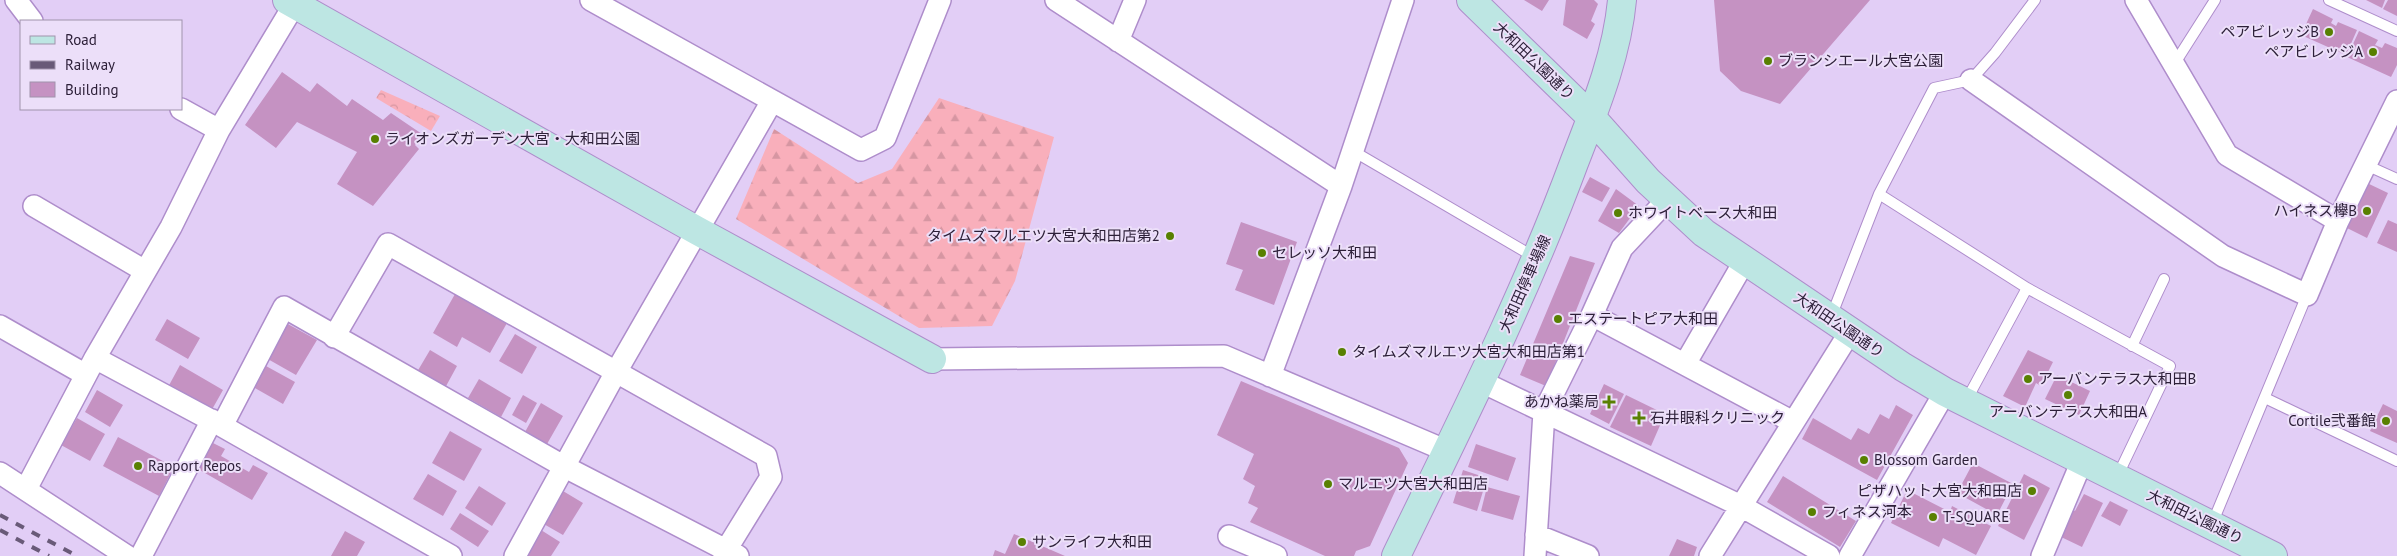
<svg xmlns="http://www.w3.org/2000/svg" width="2397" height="556" viewBox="0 0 2397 556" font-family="'PT Sans','Noto Sans JP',sans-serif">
	<defs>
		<pattern id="forest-firs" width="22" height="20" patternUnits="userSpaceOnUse" patternTransform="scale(1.25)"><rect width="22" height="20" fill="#f9afbb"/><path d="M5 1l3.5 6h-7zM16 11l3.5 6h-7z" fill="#d696a2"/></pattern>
		<pattern id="park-crowns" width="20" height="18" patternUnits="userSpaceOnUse" patternTransform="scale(1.25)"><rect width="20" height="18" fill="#f9afbb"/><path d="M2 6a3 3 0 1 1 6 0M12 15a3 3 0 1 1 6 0" fill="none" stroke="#d696a2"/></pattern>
	</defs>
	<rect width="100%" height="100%" fill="#e2cef6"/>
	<path fill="url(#forest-firs)" d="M 939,98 L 1054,137 L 1015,281 L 992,326 L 919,328 L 736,219 L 774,129 L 858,183 L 892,169 Z"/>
	<path fill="url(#park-crowns)" d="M 381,90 L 440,116 L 431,131 L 376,98 Z"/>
	<path fill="#c592c2" d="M 1524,0 L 1549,0 L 1542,11 Z
		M 1566,0 L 1594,0 L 1598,4 L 1591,21 L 1595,24 L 1587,39 L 1563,25 Z
		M 1714,0 L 1870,0 L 1780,104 L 1741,91 L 1720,71 Z
		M 2366,0 L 2385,0 L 2382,8 Z
		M 2388,0 L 2397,0 L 2397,16 L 2383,9 Z
		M 2313,9 L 2333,19 L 2331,23 L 2336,26 L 2338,22 L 2357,30 L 2346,55 L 2301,35 Z
		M 2359,31 L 2378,40 L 2375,45 L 2382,48 L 2385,43 L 2397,48 L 2397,65 L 2391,77 L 2347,57 Z
		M 282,72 L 310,92 L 317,83 L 347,106 L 352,99 L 383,120 L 391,113 L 422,134 L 415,145 L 419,149 L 373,206 L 337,184 L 357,152 L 297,122 L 276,148 L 245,125 Z
		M 1590,177 L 1610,188 L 1602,202 L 1582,192 Z
		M 2367,183 L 2388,193 L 2367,238 L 2347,228 Z
		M 1616,189 L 1639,206 L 1619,233 L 1598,221 Z
		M 2388,220 L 2397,224 L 2397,252 L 2377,243 Z
		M 1241,222 L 1297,242 L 1274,305 L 1235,290 L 1243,270 L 1226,264 Z
		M 1570,256 L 1595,263 L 1546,386 L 1520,375 Z
		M 455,294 L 507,323 L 490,353 L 462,337 L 457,347 L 433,333 Z
		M 167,319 L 200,338 L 188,359 L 155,340 Z
		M 286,323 L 317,340 L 296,375 L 266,358 Z
		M 515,334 L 537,347 L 522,374 L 499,361 Z
		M 430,350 L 457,366 L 445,388 L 417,372 Z
		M 2028,350 L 2053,362 L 2041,386 L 2036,383 L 2025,407 L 2003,396 Z
		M 180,365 L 223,390 L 210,413 L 167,389 Z
		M 266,366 L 295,382 L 283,404 L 253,387 Z
		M 2057,375 L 2090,391 L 2079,415 L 2045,399 Z
		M 479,379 L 511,398 L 501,417 L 468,398 Z
		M 1241,381 L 1399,448 L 1408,463 L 1370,546 L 1356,551 L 1354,556 L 1325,556 L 1250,522 L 1258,508 L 1248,503 L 1255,486 L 1243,479 L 1254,454 L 1217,435 Z
		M 1604,384 L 1624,394 L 1609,424 L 1590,414 Z
		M 97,390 L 123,405 L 110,427 L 85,412 Z
		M 523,395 L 537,403 L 526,423 L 512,415 Z
		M 1626,395 L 1665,414 L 1651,446 L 1610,427 Z
		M 541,403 L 563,416 L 547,444 L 525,432 Z
		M 2383,404 L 2397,411 L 2397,443 L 2370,431 Z
		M 1896,405 L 1913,415 L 1877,480 L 1802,439 L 1813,418 L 1851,440 L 1858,428 L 1869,434 L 1880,414 L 1889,419 Z
		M 77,418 L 105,434 L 90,461 L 61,445 Z
		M 450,431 L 482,449 L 464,481 L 432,463 Z
		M 118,437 L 174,467 L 159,496 L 103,466 Z
		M 213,443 L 225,449 L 221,456 L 249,472 L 253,465 L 268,473 L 252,500 L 198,469 Z
		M 1476,444 L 1516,458 L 1508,481 L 1468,467 Z
		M 1973,463 L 2013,484 L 1997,515 L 1957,493 Z
		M 1463,470 L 1487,478 L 1477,511 L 1453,503 Z
		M 428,474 L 457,491 L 443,516 L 413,499 Z
		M 2024,474 L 2050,488 L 2024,540 L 1998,526 Z
		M 1783,476 L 1856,521 L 1840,547 L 1767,502 Z
		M 479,486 L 506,503 L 492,526 L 465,508 Z
		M 1487,487 L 1520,496 L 1513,520 L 1481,511 Z
		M 1907,490 L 1950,512 L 1952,506 L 1991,526 L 1976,555 L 1943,538 L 1939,547 L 1891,523 Z
		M 563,491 L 583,503 L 563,535 L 542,523 Z
		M 2084,494 L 2103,503 L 2082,547 L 2059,536 L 2072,509 L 2075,511 Z
		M 2110,501 L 2128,510 L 2120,526 L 2101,516 Z
		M 460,513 L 489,531 L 478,547 L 450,529 Z
		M 541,530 L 560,542 L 551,556 L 525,556 Z
		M 345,531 L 365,542 L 357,556 L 331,556 Z
		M 1014,534 L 1065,556 L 993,556 L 995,550 L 1005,554 Z
		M 1677,539 L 1697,547 L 1694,556 L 1669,556 Z"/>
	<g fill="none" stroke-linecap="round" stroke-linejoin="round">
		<g stroke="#ae8dcb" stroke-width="12">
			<path id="lane" d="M 2329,0 L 2397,31
				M 2175,63 L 2215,0
				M 1353,151 L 1536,258
				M 2366,165 L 2397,179
				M 1879,194 L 2027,288 L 2170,366 L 2117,477
				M 1831,317 L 1879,194 L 1934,88 L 1971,80 L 1995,53 L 2035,0
				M 2132,346 L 2164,279
				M 2265,398 L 2397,461
				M 1966,401 L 2027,288
				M 2212,524 L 2307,295"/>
		</g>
		<g stroke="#ae8dcb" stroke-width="24">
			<path id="street" d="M 16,0 L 32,21
				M 591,0 L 861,150 L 885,138 L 940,0
				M 1056,0 L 1341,186
				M 2136,0 L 2227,155 L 2338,221
				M 1118,41 L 1135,0
				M 1971,80 L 2223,256 L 2307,295 L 2338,221 L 2397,101
				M 181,109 L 219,130
				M 34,206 L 145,271
				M 1592,315 L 1622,248 L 1668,199
				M 0,326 L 86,375
				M 334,337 L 388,244 L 766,456 L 771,477 L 726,550 L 738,556
				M 95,358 L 222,426 L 451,556
				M 932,359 L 1224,356 L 1447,451
				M 1685,364 L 1744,262
				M 1270,376 L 1341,186 L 1403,0
				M 1482,382 L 1741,506 L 1829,556
				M 222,426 L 284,307 L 565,467 L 726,550 L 724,556
				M 0,473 L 127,556
				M 26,489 L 95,358 L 171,227 L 219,130 L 297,0
				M 1536,535 L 1588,556
				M 1229,536 L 1276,556
				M 141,556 L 212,420
				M 515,556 L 616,372 L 772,101
				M 1535,556 L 1544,412 L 1592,315 L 1793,422
				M 1710,556 L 1850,332
				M 1850,556 L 1945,392
				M 2042,556 L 2082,461"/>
		</g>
		<g stroke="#ae8dcb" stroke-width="30">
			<path id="secondary" d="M 287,0 L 696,230 L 932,359
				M 1471,0 L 1592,118 L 1648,181 L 1704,233 L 1903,367 L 1945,392 L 2273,556
				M 1396,556 C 1459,426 1524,298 1574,163 C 1594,111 1617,56 1622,0"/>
		</g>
		<use href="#lane" stroke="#fff" stroke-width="10"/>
		<use href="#street" stroke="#fff" stroke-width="21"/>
		<use href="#secondary" stroke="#bde6e3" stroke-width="28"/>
		<path stroke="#695a78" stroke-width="4" stroke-dasharray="9 9" stroke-linecap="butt" d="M 0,515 L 77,556
			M 0,530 L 49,556"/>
	</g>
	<g fill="#588001" stroke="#ecdff9" stroke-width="2">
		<circle cx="2329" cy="32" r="5"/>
		<circle cx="2373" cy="52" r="5"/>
		<circle cx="1768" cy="61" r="5"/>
		<circle cx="375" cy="139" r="5"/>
		<circle cx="2367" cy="211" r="5"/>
		<circle cx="1618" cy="213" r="5"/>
		<circle cx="1170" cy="236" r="5"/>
		<circle cx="1262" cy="253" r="5"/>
		<circle cx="1558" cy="319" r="5"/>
		<circle cx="1342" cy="352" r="5"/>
		<circle cx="2028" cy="379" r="5"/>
		<circle cx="2068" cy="395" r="5"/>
		<path d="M1606.5 394.5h5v5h5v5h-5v5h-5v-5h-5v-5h5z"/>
		<path d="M1636.5 410.5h5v5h5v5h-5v5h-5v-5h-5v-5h5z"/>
		<circle cx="2386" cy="421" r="5"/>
		<circle cx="1864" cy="460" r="5"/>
		<circle cx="138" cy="466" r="5"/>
		<circle cx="1328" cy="484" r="5"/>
		<circle cx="2032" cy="491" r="5"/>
		<circle cx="1812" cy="512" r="5"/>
		<circle cx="1933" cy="517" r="5"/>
		<circle cx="1022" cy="542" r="5"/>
	</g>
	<g text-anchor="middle" stroke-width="4" stroke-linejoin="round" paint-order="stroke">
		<g font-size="15" fill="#2d2039" stroke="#ecdff9" text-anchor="start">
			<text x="2319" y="37" text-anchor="end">ペアビレッジB</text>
			<text x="2363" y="57" text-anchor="end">ペアビレッジA</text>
			<text x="1778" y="66">ブランシエール大宮公園</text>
			<text x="385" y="144">ライオンズガーデン大宮・大和田公園</text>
			<text x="2357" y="216" text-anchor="end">ハイネス欅B</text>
			<text x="1628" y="218">ホワイトベース大和田</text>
			<text x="1160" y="241" text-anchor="end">タイムズマルエツ大宮大和田店第2</text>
			<text x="1272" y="258">セレッソ大和田</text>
			<text x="1568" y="324">エステートピア大和田</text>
			<text x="1352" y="357">タイムズマルエツ大宮大和田店第1</text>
			<text x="2038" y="384">アーバンテラス大和田B</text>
			<text x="1599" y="407" text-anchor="end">あかね薬局</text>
			<text x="2068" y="417" text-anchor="middle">アーバンテラス大和田A</text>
			<text x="1650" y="423">石井眼科クリニック</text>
			<text x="2376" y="426" text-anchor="end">Cortile弐番館</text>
			<text x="1874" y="465">Blossom Garden</text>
			<text x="148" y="471">Rapport Repos</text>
			<text x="1338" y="489">マルエツ大宮大和田店</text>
			<text x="2022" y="496" text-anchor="end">ピザハット大宮大和田店</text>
			<text x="1822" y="517">フィネス河本</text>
			<text x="1943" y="522">T-SQUARE</text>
			<text x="1032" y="547">サンライフ大和田</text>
		</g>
		<g font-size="15" fill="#2d2039" stroke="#ecdff9">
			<text transform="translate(1534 61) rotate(44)" y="5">大和田公園通り</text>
			<text transform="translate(1525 284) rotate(-66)" y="5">大和田停車場線</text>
			<text transform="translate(1839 325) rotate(34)" y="5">大和田公園通り</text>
			<text transform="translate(2195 517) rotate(26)" y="5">大和田公園通り</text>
		</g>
	</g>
	<rect x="20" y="20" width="162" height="90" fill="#ecdff9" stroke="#a093ac"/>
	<rect x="30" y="36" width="25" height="8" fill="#bde6e3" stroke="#a093ac"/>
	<text x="65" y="45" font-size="15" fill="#2d2039">Road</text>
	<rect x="30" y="61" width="25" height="8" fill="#695a78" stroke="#a093ac"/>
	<text x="65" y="70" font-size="15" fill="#2d2039">Railway</text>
	<rect x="30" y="82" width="25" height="15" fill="#c592c2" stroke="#a093ac"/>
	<text x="65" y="95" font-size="15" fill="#2d2039">Building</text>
</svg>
